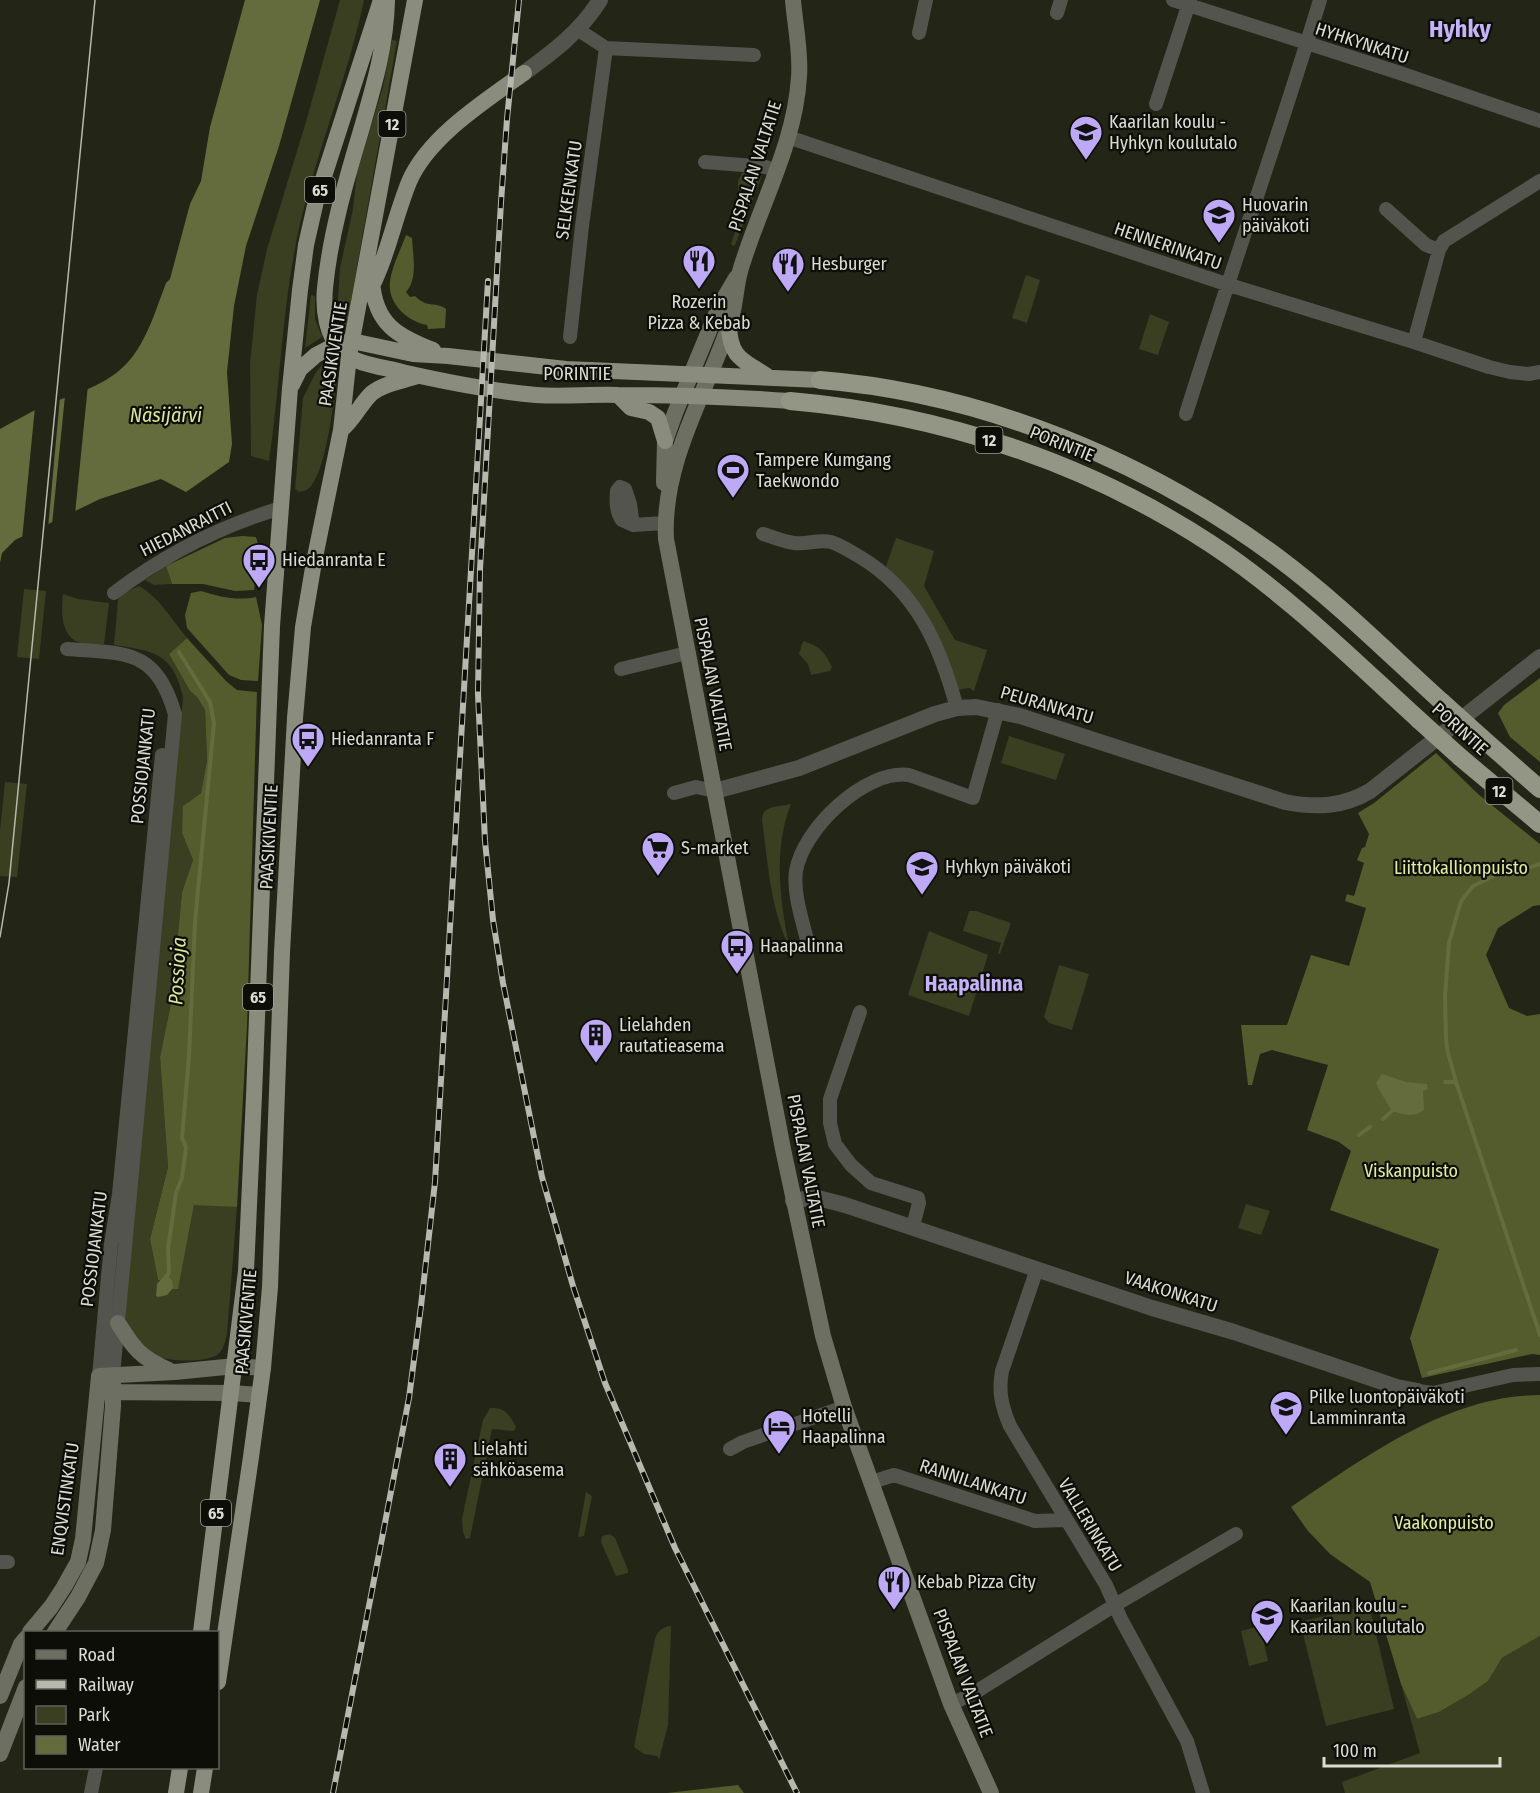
<svg xmlns="http://www.w3.org/2000/svg" width="1540" height="1793" viewBox="0 0 1540 1793" font-family="'Fira Sans Condensed',sans-serif">
	<rect width="100%" height="100%" fill="#232517"/>
	<path fill="#3a3f21" d="M 340,0 L 364,0 C 347,81 314,157 297,238 C 282,311 280,387 269,461 L 251,456 L 250,364 L 257,295 L 267,249 L 306,122 Z
		M 392,40 L 397,41 L 346,329 L 344,330 L 337,312 L 340,268 L 353,209 L 357,172 L 383,87 Z
		M 752,170 L 758,172 L 761,178 L 735,245 L 733,246 L 731,244 L 748,195 L 738,190 L 738,181 L 742,173 Z
		M 1026,275 L 1040,280 L 1027,323 L 1012,318 Z
		M 311,295 L 315,296 L 315,319 L 322,337 L 305,348 Z
		M 1150,314 L 1169,322 L 1158,355 L 1139,349 Z
		M 330,359 L 337,359 L 339,365 C 334,394 328,465 311,486 C 308,490 304,491 299,492 L 295,489 L 303,398 L 315,374 L 324,362 Z
		M 896,538 L 934,551 L 924,586 L 955,640 L 987,650 L 974,691 L 969,688 L 958,690 L 885,569 Z
		M 166,566 L 172,584 L 154,585 L 145,580 Z
		M 139,586 C 158,596 173,621 187,638 L 169,654 L 190,691 L 197,697 L 205,710 L 207,760 L 201,793 L 188,802 L 182,833 L 193,860 L 182,892 L 172,998 L 160,1057 L 168,1167 L 150,1239 L 158,1280 L 188,1237 L 194,1204 L 237,1207 L 227,1334 C 225,1341 224,1350 217,1355 C 204,1363 164,1362 151,1354 C 137,1346 130,1330 124,1316 L 183,697 C 173,653 154,651 114,645 L 118,600 L 122,594 Z
		M 24,589 L 46,591 L 39,659 L 17,657 Z
		M 63,594 L 78,599 L 109,603 L 104,644 C 98,644 90,645 84,644 C 60,639 61,612 63,594 Z
		M 803,641 C 821,647 824,651 832,667 L 830,671 L 811,675 L 808,664 L 799,654 Z
		M 1009,736 L 1065,754 L 1056,780 L 1001,763 Z
		M 5,782 L 27,784 L 17,877 L 0,876 L 0,831 Z
		M 791,804 C 773,849 780,900 789,946 C 770,908 768,862 762,820 C 762,805 778,807 791,804 Z
		M 969,911 L 976,911 L 1011,923 L 1000,954 L 998,953 L 1001,943 L 963,931 Z
		M 929,931 L 988,955 L 969,1016 L 908,995 Z
		M 1059,965 L 1089,974 L 1072,1030 L 1049,1023 L 1044,1017 Z
		M 1246,1204 L 1270,1211 L 1261,1235 L 1238,1228 Z
		M 490,1408 C 505,1407 509,1414 516,1427 L 514,1431 L 492,1429 L 470,1538 L 466,1539 L 463,1532 L 462,1519 L 483,1420 Z
		M 586,1492 L 592,1496 L 584,1536 L 578,1537 Z
		M 610,1534 L 615,1538 L 628,1570 L 628,1573 L 616,1576 L 601,1542 L 602,1536 Z
		M 1369,1605 L 1394,1709 L 1326,1726 L 1300,1622 Z
		M 671,1626 L 668,1725 L 659,1760 L 657,1756 L 644,1754 L 634,1747 L 655,1639 C 658,1630 663,1627 671,1626 Z
		M 1260,1626 L 1268,1661 L 1249,1666 L 1241,1631 Z
		M 1540,1636 L 1540,1793 L 1345,1793 L 1342,1782 L 1420,1753 L 1401,1684 L 1417,1719 L 1439,1712 L 1470,1694 L 1488,1681 L 1502,1658 Z"/>
	<path fill="#545b2c" d="M 406,235 L 412,238 C 413,256 418,279 406,292 L 410,297 L 415,296 C 428,309 436,301 446,309 L 445,328 L 428,329 L 427,325 C 407,321 387,303 390,281 C 392,266 401,249 406,235 Z
		M 242,536 L 256,537 L 259,548 L 254,590 L 235,591 L 203,584 L 172,584 L 166,566 L 225,538 Z
		M 201,591 C 220,597 237,601 256,597 L 262,625 L 258,681 L 241,680 L 229,675 L 187,628 L 185,615 L 191,593 Z
		M 187,638 L 226,681 L 237,690 L 257,692 L 247,1026 L 237,1207 L 194,1205 L 178,1289 L 169,1289 L 171,1280 L 158,1280 L 150,1239 L 168,1167 L 160,1057 L 172,998 L 182,892 L 193,860 L 182,833 L 183,806 L 201,793 L 207,760 L 205,710 L 197,697 L 190,691 L 169,654 Z
		M 1540,678 L 1540,762 L 1510,737 L 1498,713 L 1504,705 Z
		M 1436,753 L 1478,794 L 1540,844 L 1540,905 L 1533,906 L 1498,928 L 1486,955 L 1509,1008 L 1527,1016 L 1540,1014 L 1540,1355 L 1532,1354 L 1422,1378 L 1410,1338 L 1439,1249 L 1330,1210 L 1351,1151 L 1339,1142 L 1307,1130 L 1328,1065 L 1272,1050 L 1260,1054 L 1252,1085 L 1248,1085 L 1241,1025 L 1287,1025 L 1311,955 L 1349,966 L 1366,908 L 1345,901 L 1347,894 L 1354,896 L 1364,863 L 1357,860 L 1362,848 L 1365,847 L 1369,834 L 1358,813 L 1374,803 Z
		M 1540,1395 L 1540,1636 L 1502,1658 L 1488,1681 L 1470,1694 L 1439,1712 L 1417,1719 L 1401,1684 L 1370,1582 L 1330,1554 L 1308,1531 L 1291,1507 C 1366,1457 1446,1396 1540,1395 Z
		M 738,1785 L 744,1793 L 667,1793 Z"/>
	<path fill="#646b3c" d="M 245,0 L 320,0 L 279,146 L 246,246 L 234,306 L 227,372 L 232,444 L 229,462 L 186,492 L 161,479 L 100,499 L 15,540 L 2,553 L 0,563 L 0,429 C 15,421 30,412 46,405 C 73,394 107,386 128,362 C 147,341 156,309 166,283 L 170,279 L 190,204 L 201,181 L 210,127 Z
		M 1382,1074 L 1406,1082 L 1427,1084 L 1428,1089 L 1423,1091 L 1424,1110 C 1413,1118 1405,1115 1392,1111 L 1378,1088 L 1376,1083 Z
		M 166,1274 L 172,1280 L 173,1288 L 167,1295 L 158,1297 L 156,1296 L 157,1284 Z"/>
	<path fill="#232517" d="M 88,385 L 75,514 L 52,525 L 65,396 Z
		M 60,397 L 48,528 L 22,540 L 35,407 Z"/>
	<g fill="none" stroke-linecap="round" stroke-linejoin="round">
		<path stroke="#646b3c" stroke-width="4" d="M 1540,864 L 1513,873 L 1504,871 L 1473,886 L 1461,901 L 1449,943 L 1445,996 L 1446,1038 L 1447,1049 L 1456,1082 L 1540,1335
			M 1445,1082 L 1456,1082
			M 1383,1119 L 1392,1111
			M 1359,1135 L 1370,1127
			M 166,1277 L 169,1273 L 168,1249 L 176,1193 L 182,1178 L 186,1147 L 182,1138 L 189,1056 L 195,922 L 214,723 L 210,702 L 179,652
			M 1429,1373 L 1516,1350"/>
		<path stroke="#53544d" stroke-width="14" d="M 1173,0 L 1400,73 L 1540,121
			M 1057,13 L 1061,0
			M 577,29 L 606,48
			M 919,33 L 926,0
			M 1156,104 L 1190,0
			M 788,137 L 1226,284 L 1414,342 L 1489,367 L 1510,372 L 1529,374 L 1540,372
			M 705,162 L 766,167 L 776,171
			M 1386,209 L 1426,245 L 1439,250
			M 570,337 L 582,226 L 606,48 L 754,55
			M 1414,342 L 1439,250 L 1444,241 L 1540,181
			M 1186,414 C 1229,276 1278,139 1320,0
			M 633,525 L 630,504 L 625,489 L 620,487 L 617,491 C 616,500 616,512 622,520 L 633,525 L 665,523
			M 763,534 C 773,537 784,542 794,543 C 806,545 818,539 831,542 C 841,545 851,552 860,557 C 917,591 940,646 957,708
			M 114,593 C 164,555 221,526 281,508
			M 67,649 C 127,654 155,648 175,714 L 113,1375
			M 621,669 L 687,653
			M 674,793 L 696,787 L 715,791
			M 807,940 C 802,919 793,893 796,871 C 803,829 865,769 909,775 L 973,798 L 998,710
			M 860,1012 L 830,1099 L 830,1123 L 835,1144 L 851,1165 L 871,1183 L 918,1198 L 919,1203 L 913,1226
			M 1037,1269 L 1002,1371 C 998,1392 1002,1407 1010,1426 L 1106,1585 L 1121,1619 L 1187,1741 L 1203,1793
			M 99,1376 L 111,1244 L 119,1194 L 162,755
			M 1418,1391 L 1433,1393 L 1513,1375 L 1540,1374
			M 730,1449 L 743,1442 L 844,1407
			M 872,1482 L 894,1475 L 1035,1521 L 1065,1520
			M 0,1562 L 8,1562
			M 951,1704 L 974,1693 L 1115,1605 L 1236,1534
			M 91,1793 L 96,1768"/>
		<path stroke="#53544d" stroke-width="16" d="M 524,73 C 553,52 581,31 600,0
			M 715,791 L 799,768 L 935,714 L 957,708 L 976,707 L 1020,716 L 1285,802 C 1316,808 1343,807 1370,791 L 1540,657
			M 793,1201 L 814,1197 L 845,1205 L 1152,1308 L 1234,1332 L 1397,1387 L 1418,1391"/>
		<path stroke="#6d6f63" stroke-width="16" d="M 793,0 C 795,25 801,52 799,77 C 795,144 760,205 741,268 C 735,287 736,307 729,326 C 705,395 662,463 666,539 L 783,1149 L 823,1336 L 844,1407 L 951,1704 L 991,1793
			M 664,483 L 665,441 L 675,413 L 719,307 L 736,278
			M 118,1323 C 134,1349 141,1358 169,1370
			M 102,1392 L 231,1393 L 259,1395
			M 30,1632 L 51,1607 L 64,1587 L 78,1562 L 83,1539 L 99,1376 L 175,1372 L 235,1366 L 263,1368
			M 55,1632 L 78,1597 L 96,1563 L 103,1530 L 113,1406 L 113,1375
			M 0,1696 L 21,1644 L 26,1638
			M 0,1754 L 26,1687"/>
		<path stroke="#8a8d7d" stroke-width="16" d="M 387,1 C 386,47 373,89 360,134 C 345,184 330,236 325,288 C 323,309 326,337 343,352 C 357,365 384,367 402,372 C 446,382 491,391 536,395 C 563,397 591,394 618,395 C 675,395 733,397 790,401
			M 372,281 C 375,324 397,336 433,350
			M 368,294 C 387,259 394,219 409,182 C 428,137 485,101 524,73
			M 729,326 C 730,358 743,360 767,376
			M 292,385 L 300,369 L 316,355 L 337,344 L 352,341 L 413,354 L 448,356 L 566,369 L 820,380
			M 618,395 L 631,408 L 649,412 L 658,418 L 665,441
			M 341,430 C 354,420 360,404 372,393 C 384,383 403,381 418,376
			M 201,1632 L 246,1271 L 254,1096 L 272,626 L 290,388 L 300,290 L 306,245 L 316,201 L 381,0
			M 218,1682 L 251,1457 L 263,1368 L 270,1287 L 282,952 L 295,718 L 303,627 L 314,562 L 341,430 L 349,356 L 415,0
			M 176,1793 L 180,1768
			M 201,1793 L 205,1768"/>
		<path stroke="#939685" stroke-width="18" d="M 820,380 C 983,393 1147,461 1277,557 C 1336,601 1388,653 1442,702
			M 790,401 C 939,414 1086,462 1211,544 C 1287,594 1352,659 1419,720
			M 1482,738 L 1540,789
			M 1460,757 L 1540,824"/>
		<path stroke="#b7b9af" stroke-width="1.5" d="M 0,937 L 9,883 L 95,0"/>
		<g stroke="#b7b9af" stroke-width="6">
			<path id="rail" d="M 519,0 L 507,119 L 501,202 L 480,569 L 479,631 L 478,694 L 485,841 L 493,920 L 503,983 L 542,1177 L 573,1286 L 605,1383 L 675,1548 L 797,1793
				M 333,1793 L 409,1398 L 421,1306 L 435,1182 L 488,281"/>
		</g>
		<use href="#rail" stroke="#0d0e08" stroke-width="4" stroke-dasharray="11" stroke-linecap="butt"/>
		<path stroke="#939685" stroke-width="18" d="M 1442,702 L 1482,738
			M 1419,720 L 1460,757"/>
	</g>
	<defs>
		<g id="school-pin" transform="scale(1.725)"><path d="M0 17L-7.5 6A9.5 9.5 0 1 1 7.5 6Z" fill="#bda9f5" stroke="#0d0e08"/><path d="M0-5L7-2L0 1L-7-2ZM-4 1L0 2.5L4 1V4Q0 6-4 4Z" fill="#111"/></g>
		<g id="restaurant-pin" transform="scale(1.725)"><path d="M0 17L-7.5 6A9.5 9.5 0 1 1 7.5 6Z" fill="#bda9f5" stroke="#0d0e08"/><path d="M-5-6h1v4h1v-4h1v4h1v-4h1v5L-1.5 .5V6h-2V.5L-5-1ZM5-6V6H3V1.5H1.5Q1.5-4 5-6Z" fill="#111"/></g>
		<g id="stadium-pin" transform="scale(1.725)"><path d="M0 17L-7.5 6A9.5 9.5 0 1 1 7.5 6Z" fill="#bda9f5" stroke="#0d0e08"/><path d="M0-5a6.5 5 0 1 0 0 10a6.5 5 0 1 0 0-10ZM-3.5-1.8h7v3.6h-7Z" fill="#111"/></g>
		<g id="bus-pin" transform="scale(1.725)"><path d="M0 17L-7.5 6A9.5 9.5 0 1 1 7.5 6Z" fill="#bda9f5" stroke="#0d0e08"/><path d="M-5-6H5V4H4V6H2V4H-2V6H-4V4H-5ZM-3.5-4V0h7V-4ZM-3.5 1.2v1.5H-2V1.2ZM2 1.2v1.5H3.5V1.2Z" fill="#111"/></g>
		<g id="supermarket-pin" transform="scale(1.725)"><path d="M0 17L-7.5 6A9.5 9.5 0 1 1 7.5 6Z" fill="#bda9f5" stroke="#0d0e08"/><path d="M-6-5.5h2.5l.6 2H6L4.5 2H-2.5L-4.4-4H-6ZM-1.5 3.2a1.3 1.3 0 1 0 .1 0ZM3 3.2a1.3 1.3 0 1 0 .1 0Z" fill="#111"/></g>
		<g id="building-pin" transform="scale(1.725)"><path d="M0 17L-7.5 6A9.5 9.5 0 1 1 7.5 6Z" fill="#bda9f5" stroke="#0d0e08"/><path d="M-4-6H4V6H1V3H-1V6H-4ZM-2.5-4.3h1.7v1.8h-1.7ZM.8-4.3h1.7v1.8H.8ZM-2.5-1h1.7V.8h-1.7ZM.8-1h1.7V.8H.8Z" fill="#111"/></g>
		<g id="hotel-pin" transform="scale(1.725)"><path d="M0 17L-7.5 6A9.5 9.5 0 1 1 7.5 6Z" fill="#bda9f5" stroke="#0d0e08"/><path d="M-6-4.5h1.5V1H6V5H4.5V3h-9V5H-6ZM-4 0a1.8 1.8 0 1 1 3.6 0ZM.5 0V-2.5h3Q6-2.5 6 0Z" fill="#111"/></g>
	</defs>
	<g fill-rule="evenodd">
		<use href="#school-pin" x="1086" y="132"/>
		<use href="#school-pin" x="1219" y="215"/>
		<use href="#restaurant-pin" x="699" y="261"/>
		<use href="#restaurant-pin" x="788" y="264"/>
		<use href="#stadium-pin" x="733" y="470"/>
		<use href="#bus-pin" x="259" y="560"/>
		<use href="#bus-pin" x="308" y="739"/>
		<use href="#supermarket-pin" x="658" y="848"/>
		<use href="#school-pin" x="922" y="867"/>
		<use href="#bus-pin" x="737" y="946"/>
		<use href="#building-pin" x="596" y="1035"/>
		<use href="#school-pin" x="1286" y="1407"/>
		<use href="#hotel-pin" x="779" y="1426"/>
		<use href="#building-pin" x="450" y="1459"/>
		<use href="#restaurant-pin" x="894" y="1582"/>
		<use href="#school-pin" x="1267" y="1616"/>
	</g>
	<g text-anchor="middle" stroke-width="4.5" stroke-linejoin="round" paint-order="stroke">
		<g fill="#0d0e08" stroke="#9d9f97" stroke-width="1.5">
			<rect x="378.5" y="111" width="27" height="26" rx="4.5"/>
			<rect x="305" y="177" width="30" height="26" rx="4.5"/>
			<rect x="975.5" y="427" width="27" height="26" rx="4.5"/>
			<rect x="1485.5" y="778" width="27" height="26" rx="4.5"/>
			<rect x="243" y="984" width="30" height="26" rx="4.5"/>
			<rect x="201" y="1500" width="30" height="26" rx="4.5"/>
		</g>
		<g font-size="16" font-weight="bold" fill="#dbddd4">
			<text x="392" y="130">12</text>
			<text x="320" y="196">65</text>
			<text x="989" y="446">12</text>
			<text x="1499" y="797">12</text>
			<text x="258" y="1003">65</text>
			<text x="216" y="1519">65</text>
		</g>
		<g font-size="18" fill="#dbddd4" stroke="#0d0e08">
			<text transform="translate(1362 43) rotate(18)" y="6">HYHKYNKATU</text>
			<text transform="translate(755 166) rotate(-72)" y="6">PISPALAN VALTATIE</text>
			<text transform="translate(569 190) rotate(-82)" y="6">SELKEENKATU</text>
			<text transform="translate(1168 246) rotate(19)" y="6">HENNERINKATU</text>
			<text transform="translate(333 354) rotate(-81)" y="6">PAASIKIVENTIE</text>
			<text x="577" y="380">PORINTIE</text>
			<text transform="translate(1062 444) rotate(22)" y="6">PORINTIE</text>
			<text transform="translate(186 529) rotate(-27)" y="6">HIEDANRAITTI</text>
			<text transform="translate(713 684) rotate(79)" y="6">PISPALAN VALTATIE</text>
			<text transform="translate(1047 705) rotate(16)" y="6">PEURANKATU</text>
			<text transform="translate(1460 729) rotate(42)" y="6">PORINTIE</text>
			<text transform="translate(143 766) rotate(-84)" y="6">POSSIOJANKATU</text>
			<text transform="translate(269 837) rotate(-87)" y="6">PAASIKIVENTIE</text>
			<text transform="translate(806 1161) rotate(79)" y="6">PISPALAN VALTATIE</text>
			<text transform="translate(94 1249) rotate(-83)" y="6">POSSIOJANKATU</text>
			<text transform="translate(1171 1292) rotate(18)" y="6">VAAKONKATU</text>
			<text transform="translate(246 1322) rotate(-85)" y="6">PAASIKIVENTIE</text>
			<text transform="translate(973 1482) rotate(18)" y="6">RANNILANKATU</text>
			<text transform="translate(65 1499) rotate(-82)" y="6">ENQVISTINKATU</text>
			<text transform="translate(1090 1525) rotate(59)" y="6">VALLERINKATU</text>
			<text transform="translate(963 1673) rotate(69)" y="6">PISPALAN VALTATIE</text>
		</g>
		<g font-size="18" fill="#dbddd4" stroke="#0d0e08" text-anchor="start">
			<text x="1109" y="128">Kaarilan koulu -<tspan x="1109" dy="21">Hyhkyn koulutalo</tspan></text>
			<text x="1242" y="211">Huovarin<tspan x="1242" dy="21">päiväkoti</tspan></text>
			<text x="811" y="270">Hesburger</text>
			<text x="699" y="308" text-anchor="middle">Rozerin<tspan x="699" dy="21">Pizza &amp; Kebab</tspan></text>
			<text x="756" y="466">Tampere Kumgang<tspan x="756" dy="21">Taekwondo</tspan></text>
			<text x="282" y="566">Hiedanranta E</text>
			<text x="331" y="745">Hiedanranta F</text>
			<text x="681" y="854">S-market</text>
			<text x="945" y="873">Hyhkyn päiväkoti</text>
			<text x="760" y="952">Haapalinna</text>
			<text x="619" y="1031">Lielahden<tspan x="619" dy="21">rautatieasema</tspan></text>
			<text x="1309" y="1403">Pilke luontopäiväkoti<tspan x="1309" dy="21">Lamminranta</tspan></text>
			<text x="802" y="1422">Hotelli<tspan x="802" dy="21">Haapalinna</tspan></text>
			<text x="473" y="1455">Lielahti<tspan x="473" dy="21">sähköasema</tspan></text>
			<text x="917" y="1588">Kebab Pizza City</text>
			<text x="1290" y="1612">Kaarilan koulu -<tspan x="1290" dy="21">Kaarilan koulutalo</tspan></text>
		</g>
		<g font-size="18" fill="#e1eda1" stroke="#0d0e08">
			<text x="1461" y="874">Liittokallionpuisto</text>
			<text x="1411" y="1177">Viskanpuisto</text>
			<text x="1444" y="1529">Vaakonpuisto</text>
		</g>
		<g font-size="20" font-style="italic" fill="#dae79a" stroke="#0d0e08">
			<text x="166" y="422">Näsijärvi</text>
			<text transform="translate(177 971) rotate(-87)" y="7">Possioja</text>
		</g>
		<g font-size="21" font-weight="bold" fill="#c5b3fa" stroke="#0d0e08">
			<text x="974" y="991">Haapalinna</text>
		</g>
		<g font-size="24" font-weight="bold" fill="#c5b3fa" stroke="#0d0e08">
			<text x="1460" y="37">Hyhky</text>
		</g>
	</g>
	<rect x="24" y="1631" width="195" height="138" fill="#0d0e08" stroke="#5f615a" stroke-width="1.5"/>
	<rect x="36" y="1650" width="30" height="9" fill="#6d6f63" stroke="#5f615a" stroke-width="1.5"/>
	<text x="78" y="1661" font-size="18" fill="#dbddd4">Road</text>
	<rect x="36" y="1680" width="30" height="9" fill="#b7b9af" stroke="#5f615a" stroke-width="1.5"/>
	<text x="78" y="1691" font-size="18" fill="#dbddd4">Railway</text>
	<rect x="36" y="1706" width="30" height="18" fill="#3a3f21" stroke="#5f615a" stroke-width="1.5"/>
	<text x="78" y="1721" font-size="18" fill="#dbddd4">Park</text>
	<rect x="36" y="1736" width="30" height="18" fill="#646b3c" stroke="#5f615a" stroke-width="1.5"/>
	<text x="78" y="1751" font-size="18" fill="#dbddd4">Water</text>
	<path d="M1324 1757v9h176v-9" fill="none" stroke="#dbddd4" stroke-width="3"/>
	<text x="1333" y="1757" font-size="18" fill="#dbddd4" stroke="#0d0e08" stroke-width="4.5" paint-order="stroke">100 m</text>
</svg>
